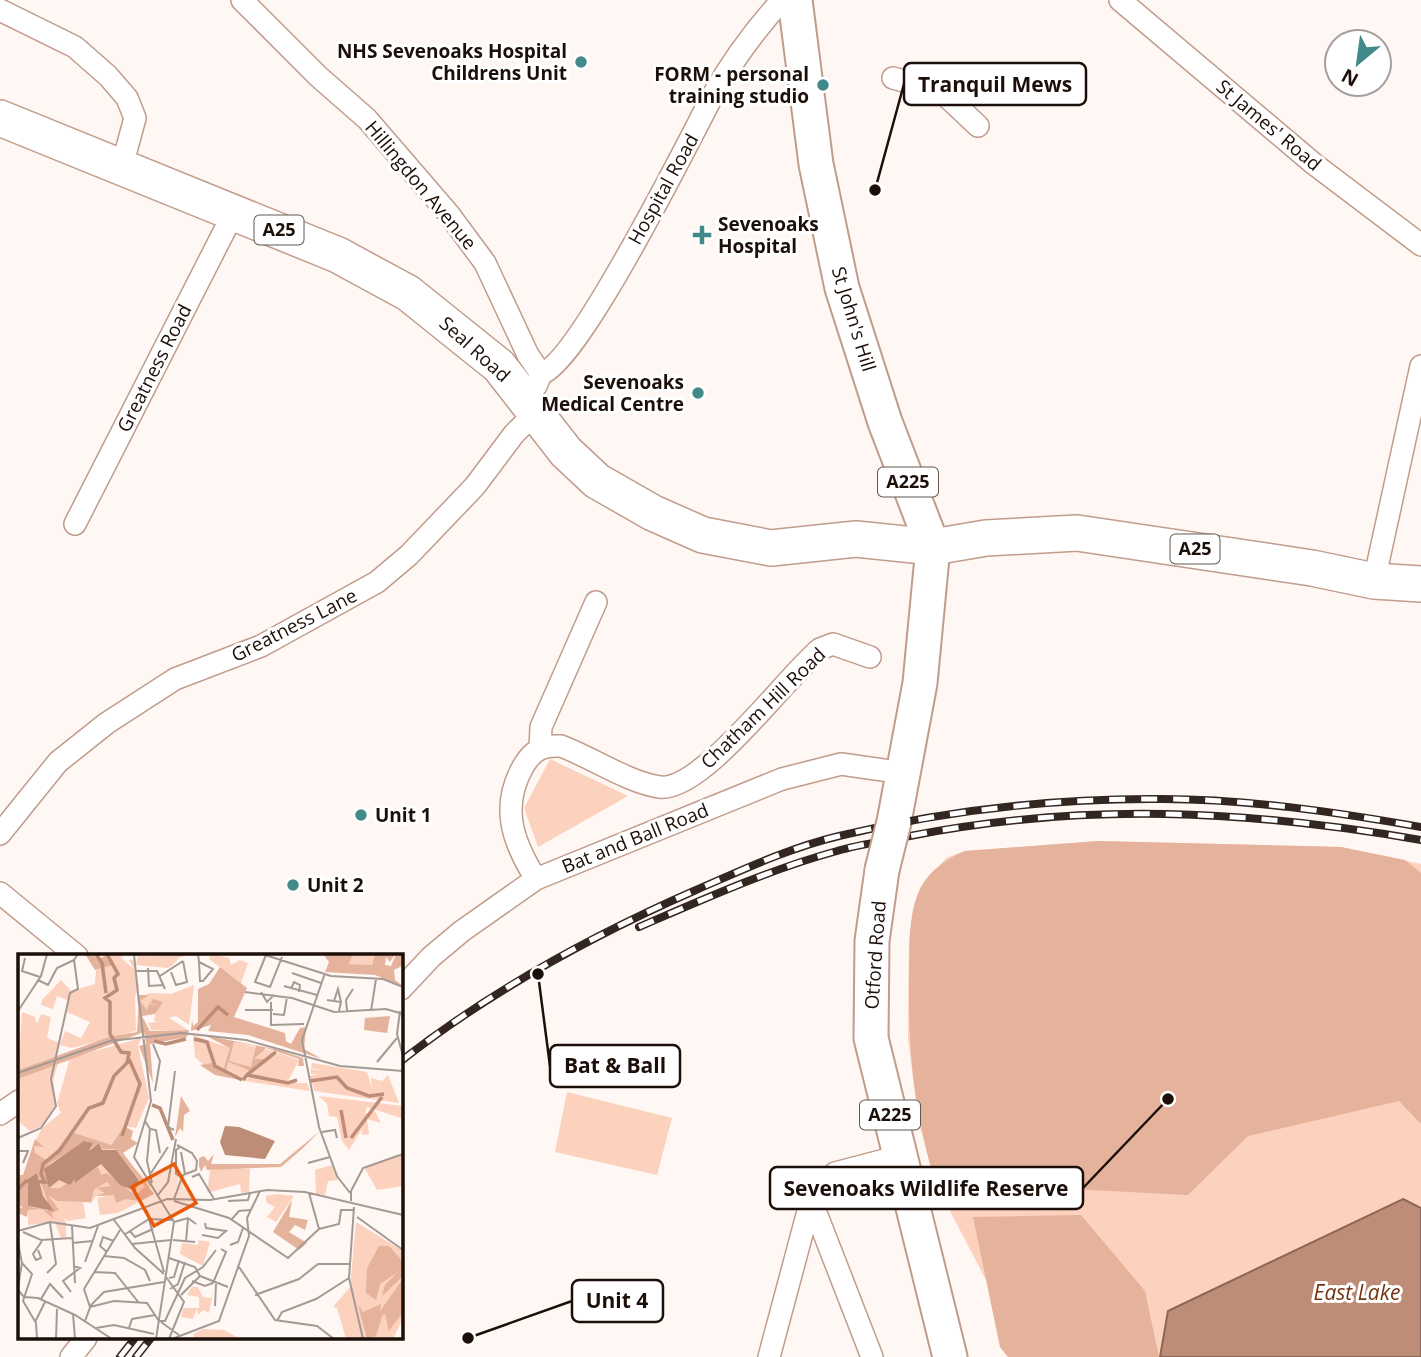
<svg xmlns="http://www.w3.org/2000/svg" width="1421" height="1357" viewBox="0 0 1421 1357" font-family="'Open Sans',sans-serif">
	<rect width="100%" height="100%" fill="#fff7f3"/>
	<path fill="#fcd1bd" d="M 550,759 L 628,796 L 538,847 L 524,808 Z
		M 1098,841 L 1341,847 L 1421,864 L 1421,1357 L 1043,1357 L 1012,1330 L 935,1182 L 918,1120 L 908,1038 L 909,939 L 914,907 L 922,886 L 946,858 L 965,851 Z
		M 567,1092 L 672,1118 L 657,1175 L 555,1152 Z"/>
	<path fill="#e5b29b" d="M 1098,841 L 1341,847 L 1405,860 L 1421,873 L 1421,1124 L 1399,1101 L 1248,1136 L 1188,1195 L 935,1182 C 913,1104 908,1051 909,971 C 910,944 908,912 921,887 C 931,869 948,858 965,851 Z
		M 1081,1215 L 1145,1291 L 1159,1357 L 1008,1357 L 1000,1347 L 973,1217 Z"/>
	<path fill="#be8d77" stroke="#8d6756" stroke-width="2" d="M 1403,1199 L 1421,1208 L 1421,1357 L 1160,1357 L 1168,1311 Z"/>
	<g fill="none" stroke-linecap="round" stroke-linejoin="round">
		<g stroke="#c09c8b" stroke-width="24">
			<path id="minor" d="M 242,0 L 319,77 L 367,119 L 448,213 L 485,263 L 528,355 L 541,374 L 536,386 L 523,398
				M 1120,0 L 1314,164 L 1421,245
				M 0,10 L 75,47 L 108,76 L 127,98 L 135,118 L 122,166
				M 893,78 L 941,91 L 978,126
				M 541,374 C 580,361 688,142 713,95 C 732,61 756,29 782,0
				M 75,524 L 234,212
				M 1374,581 L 1421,366
				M 540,748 L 541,727 L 596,602
				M 0,834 L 58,762 L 107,723 L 175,679 L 261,646 L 377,582 L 409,555 L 475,486 L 514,434 L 535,413
				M 536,879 C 512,841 500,806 524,765 C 533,750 543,745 561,746 C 591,757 629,783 660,787 C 702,792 787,676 820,649 L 833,644 L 870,657
				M 0,893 L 77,956
				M 401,989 L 431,957 L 462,931 L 536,879 L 782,779 L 841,764 L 904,773
				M 0,1114 L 19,1101
				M 811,1200 L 872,1357
				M 71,1357 L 86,1338
				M 769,1357 L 811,1200 L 835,1173 L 900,1156"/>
		</g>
		<g stroke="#c09c8b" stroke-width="37">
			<path id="primary" d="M 795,0 L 816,164 L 842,288 L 885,422 L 933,547 L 920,683 L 894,822
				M 882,870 L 872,941 L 871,1038 L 950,1357"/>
		</g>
		<g stroke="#c09c8b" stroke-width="38">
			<path id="trunk" d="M 0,118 L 338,255 L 408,293 L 499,366 L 566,452 L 597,481 L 653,513 L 703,535 L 771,548 L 856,539 L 933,547 L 986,538 L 1077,533 L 1312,568 L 1374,581 L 1421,584"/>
		</g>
		<use href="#minor" stroke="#fff" stroke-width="21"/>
		<use href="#primary" stroke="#fff" stroke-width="33"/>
		<use href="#trunk" stroke="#fff" stroke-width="35"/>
		<g stroke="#332621" stroke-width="8">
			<path id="rail" d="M 639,927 C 704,899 768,870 837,851 C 860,844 885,841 910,836 C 1083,802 1248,810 1421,840
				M 401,1061 C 492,990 591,936 696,890 C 742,870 789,848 839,836 C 943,811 1054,798 1162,799 C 1249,799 1335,812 1421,827
				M 120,1357 L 135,1338
				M 136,1357 L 151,1338"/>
		</g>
		<use href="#rail" stroke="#fff" stroke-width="5" stroke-dasharray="16" stroke-linecap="butt"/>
		<g stroke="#c09c8b" stroke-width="37" stroke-linecap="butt">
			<path id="primary-bridge" d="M 882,870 L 894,822"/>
		</g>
		<use href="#primary-bridge" stroke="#fff" stroke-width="33"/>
	</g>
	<g fill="#428a8a" stroke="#fff" stroke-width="2.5">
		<circle cx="581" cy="62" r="7"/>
		<circle cx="823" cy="85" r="7"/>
		<path d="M698.5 224.5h7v7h7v7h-7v7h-7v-7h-7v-7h7z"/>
		<circle cx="698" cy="393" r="7"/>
		<circle cx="361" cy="815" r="7"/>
		<circle cx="293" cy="885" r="7"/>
	</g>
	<g text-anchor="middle" stroke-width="6" stroke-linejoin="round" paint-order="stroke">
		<g fill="#fff" stroke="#605753" stroke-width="2">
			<rect x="254.5" y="215.5" width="49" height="29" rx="5"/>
			<rect x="878" y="467.5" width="60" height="29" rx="5"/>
			<rect x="1170.5" y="534.5" width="49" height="29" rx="5"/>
			<rect x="860" y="1100.5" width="60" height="29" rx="5"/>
		</g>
		<g font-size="18" font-weight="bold" fill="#1c0f09">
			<text x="279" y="236">A25</text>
			<text x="908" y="488">A225</text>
			<text x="1195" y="555">A25</text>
			<text x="890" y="1121">A225</text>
		</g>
		<g font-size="19" font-weight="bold" fill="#1c0f09" stroke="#fff" text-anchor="end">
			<text x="567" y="58">NHS Sevenoaks Hospital<tspan x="567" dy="22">Childrens Unit</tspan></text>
			<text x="809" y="81">FORM - personal<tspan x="809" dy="22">training studio</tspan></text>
			<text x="718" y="231" text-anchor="start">Sevenoaks<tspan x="718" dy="22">Hospital</tspan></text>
			<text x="684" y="389">Sevenoaks<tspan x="684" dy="22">Medical Centre</tspan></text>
			<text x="375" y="822" text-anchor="start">Unit 1</text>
			<text x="307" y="892" text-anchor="start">Unit 2</text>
		</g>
		<g font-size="19" fill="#1c0f09" stroke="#fff">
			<text transform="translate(1269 125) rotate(40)" y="7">St James' Road</text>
			<text transform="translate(421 185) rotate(50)" y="7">Hillingdon Avenue</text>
			<text transform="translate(663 189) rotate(-61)" y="7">Hospital Road</text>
			<text transform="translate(854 319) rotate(73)" y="7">St John's Hill</text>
			<text transform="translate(475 349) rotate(42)" y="7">Seal Road</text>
			<text transform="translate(154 368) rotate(-63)" y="7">Greatness Road</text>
			<text transform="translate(294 625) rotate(-27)" y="7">Greatness Lane</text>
			<text transform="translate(763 708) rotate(-44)" y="7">Chatham Hill Road</text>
			<text transform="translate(635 838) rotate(-22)" y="7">Bat and Ball Road</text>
			<text transform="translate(875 955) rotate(-86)" y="7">Otford Road</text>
		</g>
		<g font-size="21" font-style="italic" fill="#713412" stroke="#fff">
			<text x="1357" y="1300">East Lake</text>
		</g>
	</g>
	<g transform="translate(18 954)">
		<rect width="385" height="385" fill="#fff7f3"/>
		<path d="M 90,0 L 108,0 L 103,4 L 116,15 L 111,6 L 115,6 L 116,0 L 121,34 L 117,42 L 118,77 L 54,94 L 42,91 L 47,77 L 63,84 L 72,68 L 49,58 L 51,47 L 39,42 L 35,55 L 23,51 L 24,46 L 43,26 L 53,37 L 77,30 L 78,16 L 96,11 ZM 120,0 L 127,2 L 166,0 L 165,3 L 162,3 L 155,11 L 143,18 L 150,14 L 118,11 ZM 193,0 L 211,4 L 213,11 L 222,6 L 230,9 L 223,29 L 191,5 ZM 307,0 L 357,0 L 354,11 L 330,10 ZM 176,31 L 171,71 L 158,62 L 151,64 L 170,76 L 133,76 L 130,69 L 142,67 L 136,67 L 139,53 L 129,56 L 122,47 L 131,39 L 153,40 ZM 4,58 L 17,63 L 19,70 L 23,60 L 33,63 L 29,84 L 42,89 L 38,102 L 0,116 ZM 175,81 L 206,92 L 211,92 L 194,84 L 212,87 L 212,91 L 216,88 L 255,97 L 253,104 L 261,99 L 281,106 L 269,129 L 289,129 L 292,137 L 227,127 L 233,122 L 230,120 L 226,126 L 216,124 L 194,109 L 207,123 L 193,118 L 177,103 ZM 123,84 L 120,92 L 131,144 L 118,174 L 106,172 L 93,190 L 133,231 L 125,246 L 100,259 L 82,261 L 79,244 L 89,242 L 78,242 L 73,249 L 65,248 L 68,264 L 50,267 L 43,262 L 48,267 L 48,284 L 43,284 L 33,259 L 36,268 L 10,271 L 10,256 L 19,255 L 7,231 L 15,192 L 24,174 L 43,159 L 39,149 L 52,104 ZM 40,109 L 35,127 L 38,149 L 25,171 L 12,177 L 0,167 L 0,125 ZM 294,109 L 349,118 L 354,134 L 353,124 L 364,127 L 370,121 L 381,149 L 296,137 L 294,128 L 318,124 L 329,133 L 319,123 L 294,127 L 291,122 L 300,120 L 293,120 L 292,115 L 305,117 L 293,114 ZM 301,142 L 385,152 L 385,186 L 383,164 L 349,153 L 347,160 L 357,157 L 363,169 L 349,165 L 351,180 L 344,181 L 344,175 L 331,196 L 324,187 L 319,163 L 311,162 L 309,150 ZM 385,201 L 385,232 L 359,236 L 346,213 ZM 314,211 L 320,226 L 310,227 L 307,241 L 298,240 L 297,216 ZM 214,214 L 232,215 L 231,238 L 223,239 L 222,230 L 189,239 L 192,216 ZM 248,242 L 259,240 L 276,242 L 258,268 L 249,263 L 257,253 L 248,248 ZM 338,268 L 385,297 L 385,364 L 375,385 L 328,385 L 319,354 L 315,353 L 332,333 ZM 181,286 L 192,288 L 185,312 L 162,300 L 164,289 L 180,291 ZM 174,333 L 180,333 L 185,343 L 193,344 L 195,338 L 191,359 L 185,356 L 180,361 L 179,355 L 175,365 L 163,363 L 165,354 L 181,354 L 181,343 L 169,341 ZM 185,375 L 206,376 L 222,385 L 177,384 L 175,380 Z" fill="#fcd1bd"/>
		<path d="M 67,0 L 83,4 L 90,0 L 96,11 L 77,16 ZM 305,0 L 335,0 L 331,10 L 354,11 L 357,0 L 377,0 L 372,8 L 368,3 L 367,11 L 373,12 L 378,0 L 385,0 L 384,12 L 376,16 L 377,26 L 385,32 L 357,21 L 307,18 L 311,8 ZM 202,13 L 229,34 L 216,63 L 267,79 L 268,87 L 273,90 L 282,74 L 288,73 L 286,95 L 304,105 L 230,81 L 190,77 L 193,71 L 173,77 L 174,65 L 175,72 L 180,68 L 180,35 L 191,30 ZM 121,41 L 131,41 L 122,47 L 129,56 L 131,50 L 142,51 L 132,49 L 135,45 L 145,48 L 137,60 L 124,62 L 132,77 L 171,76 L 169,83 L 132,90 L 135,129 L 121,92 L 128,90 L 126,78 L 0,125 L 0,116 L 91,83 L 119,78 ZM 372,62 L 369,79 L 346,76 L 347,64 ZM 186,81 L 261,96 L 285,104 L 286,112 L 280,112 L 281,105 L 248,94 L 236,105 L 251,105 L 234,116 L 227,127 L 197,121 L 182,111 L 195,109 L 205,117 L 212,94 ZM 216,88 L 238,92 L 233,113 L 211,107 ZM 210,108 L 226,114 L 232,117 L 225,126 L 216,124 L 207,119 ZM 163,142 L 172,157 L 166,161 L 165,178 L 162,174 L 157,183 ZM 106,172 L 115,177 L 113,185 L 120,189 L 105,199 L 136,240 L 123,247 L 107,245 L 98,249 L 96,241 L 78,242 L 87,239 L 79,234 L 93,232 L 89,228 L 76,235 L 73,248 L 39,247 L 30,241 L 41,256 L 33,259 L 37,266 L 24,255 L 10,256 L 9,263 L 0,259 L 0,253 L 5,254 L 0,250 L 0,221 L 5,221 L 17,185 L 26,193 L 16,192 L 17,199 L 28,206 L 56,179 L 93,191 ZM 69,187 L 75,190 L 63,200 L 81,189 L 85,195 L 97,195 L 127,232 L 119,240 L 113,238 L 89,219 L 83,221 L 80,213 L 57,229 L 57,224 L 42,234 L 31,234 L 31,210 ZM 19,219 L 29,245 L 30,257 L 10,252 ZM 302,177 L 284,195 L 263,213 L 189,216 L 187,211 L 183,218 L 181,212 L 181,204 L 186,202 L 190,207 L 196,200 L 193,210 L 262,210 ZM 274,246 L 271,263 L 290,266 L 287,276 L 277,271 L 271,278 L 289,289 L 281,296 L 255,278 ZM 371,292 L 385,308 L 385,322 L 364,342 L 367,331 L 380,318 L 362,330 L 358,346 L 348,339 L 349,314 L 361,292 ZM 385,325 L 385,358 L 371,377 L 367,360 L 364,362 L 358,382 L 349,385 L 340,351 L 345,358 L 363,350 L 362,357 Z" fill="#e5b29b" fill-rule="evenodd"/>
		<path d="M 207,172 L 221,173 L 257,187 L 247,205 L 207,201 L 202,188 ZM 66,187 L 75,189 L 71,197 L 81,189 L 84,196 L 98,196 L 121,226 L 117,237 L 102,231 L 83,210 L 57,229 L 57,225 L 52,231 L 41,226 L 31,234 L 26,215 ZM 19,219 L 25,242 L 36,257 L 10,252 L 10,225 Z" fill="#be8d77"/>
		<path fill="none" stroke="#be8d77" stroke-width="3.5" d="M 78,0 L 84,9 L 88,39M 179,76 L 200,53 L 210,61M 176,85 L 189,88 L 197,112 L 224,126M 136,87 L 148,90 L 168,85M 230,120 L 258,98M 225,126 L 229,121 L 270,129 L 279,126M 292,127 L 319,123 L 329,134 L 351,142 L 366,140M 134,151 L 142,154 L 155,186M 323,156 L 328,184M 104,182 L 122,130 L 111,105M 333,184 L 364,143M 0,235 L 8,227 L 27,228 L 23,220 L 25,210 L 41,197 L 71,154 L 85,149 L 96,122 L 109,109 L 111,99 L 103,98 L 92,80 L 92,48 L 87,44 L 99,36 L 96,24 L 100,20 L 89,0"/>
		<path fill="none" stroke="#a49a95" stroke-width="2" d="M 116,0 L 121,50M 180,0 L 181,8 L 182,27 L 185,27 L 195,15 L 181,8M 244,0 L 313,22 L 365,25 L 385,33M 248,1 L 237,28 L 252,33 L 264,3M 7,4 L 4,17 L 22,23M 130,14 L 131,32 L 146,31M 118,17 L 139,17 L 147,35M 153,18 L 158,31 L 169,28 L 165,7M 274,19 L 303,29M 307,19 L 284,86 L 301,173 L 319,222 L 332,239M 142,22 L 165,7M 20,26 L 30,31 L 39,14 L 56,6M 266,32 L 299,41M 273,35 L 276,28 L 282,31 L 281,38M 227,38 L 274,44 L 316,58 L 368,55 L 385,60M 243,38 L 249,48 L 256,41M 309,46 L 323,48 L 321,57M 121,47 L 133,147 L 116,203 L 156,268 L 138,385M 316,47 L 320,35 L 323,48M 253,48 L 253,71 L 286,70M 227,56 L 255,56M 0,57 L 23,22 L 29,0M 329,57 L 328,46 L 335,35M 353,57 L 358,25M 382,57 L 379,80 L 385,102M 255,60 L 266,61 L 269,43M 135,90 L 142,107 L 137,137M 359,108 L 379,84M 0,119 L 92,87 L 164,79 L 228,86 L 322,112 L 385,117M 127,167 L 132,175 L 129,207 L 134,229M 132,175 L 138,176 L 142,199M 156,176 L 150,173 L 157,117M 304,178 L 317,176 L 319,184M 0,184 L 23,174 L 38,152 L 33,125 L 52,39 L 60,35 L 56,6 L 60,0M 162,193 L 158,196 L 158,220 L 165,224M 163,198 L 167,220M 0,202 L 0,197 L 10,197 L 5,209M 290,209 L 312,203M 133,219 L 150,193M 174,223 L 181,220 L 196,245M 291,239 L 301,275M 140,241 L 150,228 L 158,185M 156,245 L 165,221 L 178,216 L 179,207 L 174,199 L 159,191M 156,247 L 211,264 L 270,304 L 301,275 L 321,270 L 323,256 L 337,256M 210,247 L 230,246 L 232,239M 333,247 L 333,237 L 345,214 L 385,200M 336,253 L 331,324 L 345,385M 128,255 L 146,318M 339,263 L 385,296M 96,266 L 117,294 L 146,320M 213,266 L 221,257 L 232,256M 156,268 L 170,264 L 178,270M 54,272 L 57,329M 0,277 L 32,268 L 72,274 L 149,245 L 192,246 L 249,236 L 287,238 L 385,261M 112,277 L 131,265 L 155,266M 5,278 L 23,286 L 54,284M 106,281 L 112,277 L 117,283 L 135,275M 184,281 L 200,284 L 208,277 L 188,274 L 187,269M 155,286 L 177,288M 168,287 L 170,265M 0,289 L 4,309 L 0,333M 54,289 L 75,287M 114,290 L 153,286M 212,291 L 220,288 L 225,274M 20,296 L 23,304 L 18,306 L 15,300 L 24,287M 89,298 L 82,292 L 85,283 L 96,287M 86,302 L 106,304 L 127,316 L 132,327M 151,304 L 177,313 L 182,322M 67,308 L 80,272M 4,309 L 14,320 L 5,347 L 18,369 L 19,385M 221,313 L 257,366 L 299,372 L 316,385M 76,318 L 97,319 L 121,349M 29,319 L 38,310 L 32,269M 182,322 L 210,333M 148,323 L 166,348 L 151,385M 151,324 L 156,323 L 161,306M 174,327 L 187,332 L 195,329 L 208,298 L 203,295M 152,335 L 160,330 L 167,308M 0,336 L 6,343 L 20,344 L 57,361 L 94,385M 53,338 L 45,327 L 62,314 L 55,312M 163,341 L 182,322M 237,341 L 281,325 L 300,310 L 331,310M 23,345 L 32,330 L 45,344M 197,352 L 198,330M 72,353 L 96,347 L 129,349 L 141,367 L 147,367 L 167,324 L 185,313 L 198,296M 72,353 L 66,335 L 102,276M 55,360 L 57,385M 67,367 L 73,351 L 86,338 L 146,328M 259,367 L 264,358 L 298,345 L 331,324M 17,368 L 27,348M 143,368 L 161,381M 78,374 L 96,371 L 136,380M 111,374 L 114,365 L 137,361M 38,385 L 39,355M 154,385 L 201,367 L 231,282 L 229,264 L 242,237"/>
		<path fill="#e8590c" fill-opacity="0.15" stroke="#e8590c" stroke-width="3.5" d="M 156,210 L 178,249 L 136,272 L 114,233 Z"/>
		<rect width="385" height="385" fill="none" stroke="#1c0f09" stroke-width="3.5"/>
	</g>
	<path fill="none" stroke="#1c0f09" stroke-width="2.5" d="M875 190L904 84M538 974L550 1066M1168 1099L1083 1188M468 1338L572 1301"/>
	<g fill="#1c0f09" stroke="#fff" stroke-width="2.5">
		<circle cx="875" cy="190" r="7"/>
		<circle cx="538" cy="974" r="7"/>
		<circle cx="1168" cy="1099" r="7"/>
		<circle cx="468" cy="1338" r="7"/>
	</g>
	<g fill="#fff" stroke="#1c0f09" stroke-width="2.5">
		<rect x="904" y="63" width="182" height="42" rx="7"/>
		<rect x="550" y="1045" width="130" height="42" rx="7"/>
		<rect x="770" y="1167" width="313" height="42" rx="7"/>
		<rect x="572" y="1280" width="91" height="42" rx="7"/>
	</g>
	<g font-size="21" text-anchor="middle" font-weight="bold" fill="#1c0f09">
		<text x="995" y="92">Tranquil Mews</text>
		<text x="615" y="1073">Bat &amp; Ball</text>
		<text x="926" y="1196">Sevenoaks Wildlife Reserve</text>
		<text x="617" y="1308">Unit 4</text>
	</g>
	<g transform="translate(1358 63) rotate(209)"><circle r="33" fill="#ffffff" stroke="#a49f9d" stroke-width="2"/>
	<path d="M0-5L12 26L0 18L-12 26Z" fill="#428a8a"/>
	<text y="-10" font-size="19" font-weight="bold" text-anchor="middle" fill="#1c0f09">N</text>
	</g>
</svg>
